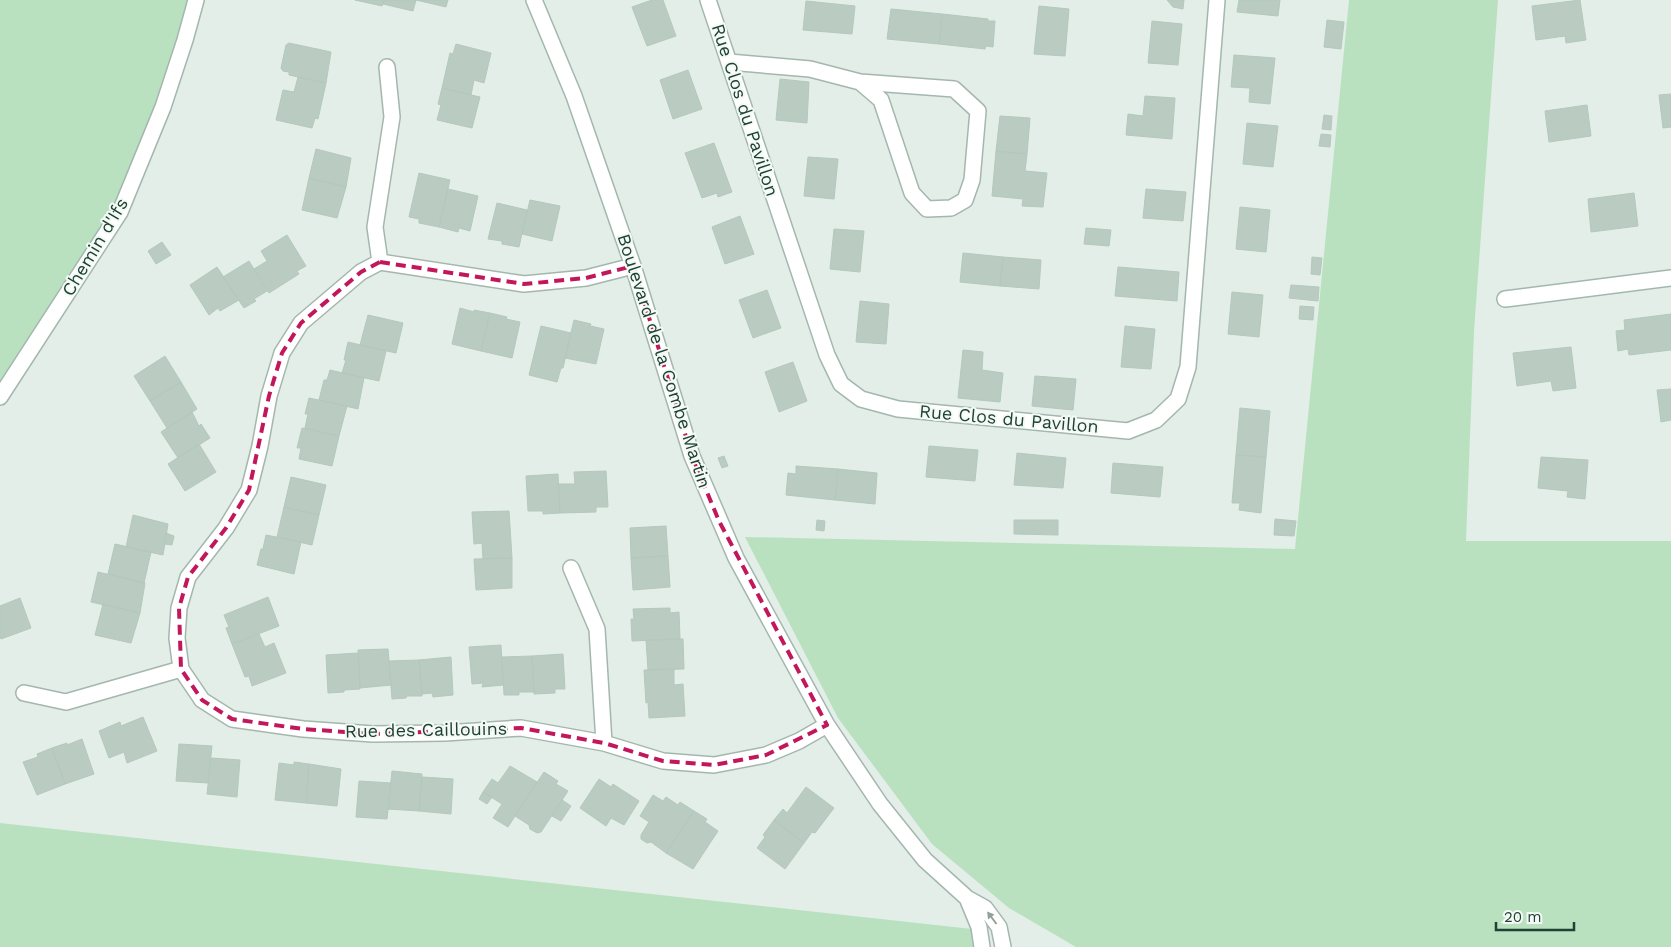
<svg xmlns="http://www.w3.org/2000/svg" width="1671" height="947" viewBox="0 0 1671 947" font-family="'Work Sans',sans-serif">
	<rect width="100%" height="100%" fill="#e2eee7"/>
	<path fill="#b9e1bf" d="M 0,0 L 202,0 L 126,215 L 0,401 Z
		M 1349,0 L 1498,0 L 1474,331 L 1466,541 L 1671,541 L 1671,947 L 1076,947 L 1009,908 L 932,844 L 838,718 L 745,537 L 1295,549 Z
		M 0,823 L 972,929 L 973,947 L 0,947 Z"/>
	<path fill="#baccc2" stroke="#b4c8bd" d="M 355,0 L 384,0 L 382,6 Z
		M 384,0 L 416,0 L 413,11 L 383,4 Z
		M 416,0 L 448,0 L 446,7 Z
		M 652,0 L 663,0 L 676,36 L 647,46 L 632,7 Z
		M 1167,0 L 1184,0 L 1183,9 L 1173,7 Z
		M 1239,0 L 1280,0 L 1278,16 L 1237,12 Z
		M 1580,0 L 1586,40 L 1566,43 L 1565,36 L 1536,40 L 1532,6 Z
		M 806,1 L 855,6 L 852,34 L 803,30 Z
		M 1039,6 L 1069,9 L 1065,56 L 1034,54 Z
		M 891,9 L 942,14 L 939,44 L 887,39 Z
		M 942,14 L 988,19 L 988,21 L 995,21 L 993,47 L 986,46 L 985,49 L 939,44 Z
		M 1327,20 L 1344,22 L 1341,49 L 1324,47 Z
		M 1152,21 L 1182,24 L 1178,65 L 1148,63 Z
		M 289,43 L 331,52 L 326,83 L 289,75 L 289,72 L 283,71 L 281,68 L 286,45 Z
		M 456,44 L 491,53 L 484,83 L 474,80 L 471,95 L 442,88 L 450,53 L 453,54 Z
		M 1234,55 L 1275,58 L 1270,104 L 1249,102 L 1250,88 L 1231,87 Z
		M 688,70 L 702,109 L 673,119 L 660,80 Z
		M 298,77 L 326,83 L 318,119 L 315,118 L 312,128 L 276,120 L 283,90 L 294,92 Z
		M 780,79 L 809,82 L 807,123 L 776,120 Z
		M 442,88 L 480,97 L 472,128 L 437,120 L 441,105 L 438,104 Z
		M 1671,94 L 1671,127 L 1663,128 L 1659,95 Z
		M 1145,96 L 1175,98 L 1172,139 L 1126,135 L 1128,114 L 1143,116 Z
		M 1587,105 L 1591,136 L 1549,142 L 1545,111 Z
		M 1324,115 L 1332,116 L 1331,130 L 1322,129 Z
		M 1000,116 L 1030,118 L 1027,154 L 996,151 Z
		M 1247,123 L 1278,126 L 1273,167 L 1243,164 Z
		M 1321,134 L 1331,135 L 1330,147 L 1319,146 Z
		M 714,143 L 732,192 L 718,197 L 717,193 L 702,198 L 685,153 Z
		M 316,149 L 351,158 L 346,187 L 309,178 Z
		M 996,151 L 1027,154 L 1025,171 L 1047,173 L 1043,207 L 1022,206 L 1023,199 L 992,196 Z
		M 808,157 L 838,159 L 834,199 L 804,196 Z
		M 419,173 L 450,180 L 439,227 L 419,223 L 419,219 L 409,217 Z
		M 309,178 L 346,187 L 337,218 L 302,210 Z
		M 448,189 L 478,196 L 470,231 L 459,228 L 458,232 L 439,227 Z
		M 1146,189 L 1186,192 L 1183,221 L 1143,218 Z
		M 1634,193 L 1638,226 L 1591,232 L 1588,199 Z
		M 530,200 L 560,206 L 552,241 L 522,234 Z
		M 497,203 L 527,210 L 519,247 L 502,244 L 502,241 L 488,239 Z
		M 1240,207 L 1270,210 L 1266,252 L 1236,249 Z
		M 740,216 L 754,254 L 725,264 L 712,227 Z
		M 1086,228 L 1111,230 L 1109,246 L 1084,244 Z
		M 834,229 L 864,231 L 860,272 L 830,269 Z
		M 287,235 L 306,266 L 297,271 L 299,274 L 269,293 L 254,269 L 267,261 L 261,251 Z
		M 162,242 L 171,255 L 156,264 L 148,251 Z
		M 963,253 L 1003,257 L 1000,286 L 960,282 Z
		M 1003,257 L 1041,260 L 1039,289 L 1000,286 Z
		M 1312,257 L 1322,258 L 1320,275 L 1311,274 Z
		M 249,261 L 267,291 L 254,299 L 256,301 L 244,308 L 223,277 Z
		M 217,267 L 239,300 L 220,311 L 218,308 L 209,315 L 190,285 Z
		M 1118,267 L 1179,272 L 1177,301 L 1115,296 Z
		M 1291,285 L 1319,287 L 1318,301 L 1289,298 Z
		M 767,290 L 781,328 L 753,338 L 739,300 Z
		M 1232,292 L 1263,295 L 1259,337 L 1228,334 Z
		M 860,301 L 889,304 L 886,344 L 856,342 Z
		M 1300,306 L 1314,307 L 1313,320 L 1299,319 Z
		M 460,308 L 474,312 L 474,310 L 490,313 L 481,351 L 452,344 Z
		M 490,313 L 507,317 L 506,319 L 520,322 L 512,358 L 481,351 Z
		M 1671,314 L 1671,350 L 1629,355 L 1628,349 L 1618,351 L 1616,331 L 1625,330 L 1624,320 Z
		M 368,315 L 403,323 L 396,353 L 360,345 Z
		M 574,320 L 591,324 L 590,326 L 604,329 L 596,364 L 565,358 Z
		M 541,326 L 571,333 L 563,368 L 561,368 L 557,382 L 529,375 Z
		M 1125,326 L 1155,329 L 1151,369 L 1121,367 Z
		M 348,342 L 386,351 L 379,381 L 342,373 L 346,360 L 344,360 Z
		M 1571,347 L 1576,388 L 1553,391 L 1551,381 L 1517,386 L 1513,353 Z
		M 963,350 L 983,352 L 982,370 L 1003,373 L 1000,402 L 958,398 Z
		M 165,356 L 181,382 L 150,401 L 134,376 Z
		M 793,362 L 807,401 L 779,412 L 765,372 Z
		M 330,370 L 364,378 L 358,409 L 319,400 L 324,380 L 327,380 Z
		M 1035,376 L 1076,379 L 1073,410 L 1032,406 Z
		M 181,382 L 197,409 L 167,428 L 150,401 Z
		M 1671,389 L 1671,420 L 1661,422 L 1657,390 Z
		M 309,398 L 347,406 L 339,436 L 305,428 L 308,414 L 305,414 Z
		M 1240,408 L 1270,411 L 1266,457 L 1236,455 Z
		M 192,412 L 199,426 L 201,424 L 210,438 L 178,458 L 161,432 Z
		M 302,428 L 339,436 L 332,466 L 299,459 L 301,448 L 297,448 Z
		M 199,444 L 216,472 L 185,491 L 168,464 Z
		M 929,446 L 978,450 L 975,481 L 926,477 Z
		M 1017,453 L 1066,458 L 1063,488 L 1014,485 Z
		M 1236,455 L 1266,457 L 1261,513 L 1239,510 L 1240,503 L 1232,503 Z
		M 724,456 L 728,466 L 722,468 L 718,458 Z
		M 1541,457 L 1588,460 L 1585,499 L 1567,497 L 1568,491 L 1538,488 Z
		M 1113,463 L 1163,467 L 1160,497 L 1111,493 Z
		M 796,466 L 838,469 L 835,500 L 786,495 L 788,473 L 796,474 Z
		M 838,469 L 877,473 L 875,504 L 835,500 Z
		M 606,471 L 608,507 L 596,507 L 596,512 L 560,513 L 558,484 L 575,484 L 574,472 Z
		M 558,474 L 560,513 L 543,514 L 543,511 L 528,511 L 526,476 Z
		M 291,477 L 326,485 L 319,515 L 284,507 Z
		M 284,507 L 319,515 L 312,545 L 277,537 Z
		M 509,511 L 512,558 L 483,559 L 482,543 L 474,544 L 472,512 Z
		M 133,515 L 168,524 L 163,555 L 126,547 Z
		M 1275,519 L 1296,521 L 1294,536 L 1274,535 Z
		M 817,520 L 825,521 L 824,531 L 816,530 Z
		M 1014,520 L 1058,520 L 1058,535 L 1014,534 Z
		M 666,526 L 668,556 L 631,558 L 630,528 Z
		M 166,533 L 174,536 L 172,545 L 165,544 Z
		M 266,535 L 301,542 L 294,574 L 257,565 L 261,549 L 263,549 Z
		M 115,544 L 151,552 L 144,583 L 108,574 Z
		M 668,556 L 670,587 L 633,590 L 631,558 Z
		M 512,558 L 512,588 L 476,590 L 474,559 Z
		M 98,572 L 145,583 L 140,613 L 91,602 Z
		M 268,597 L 279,626 L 232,644 L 226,628 L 229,627 L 224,615 Z
		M 20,598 L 31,628 L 1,639 L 0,636 L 0,606 Z
		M 103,604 L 140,613 L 131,643 L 95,635 Z
		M 670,608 L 670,613 L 679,612 L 680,639 L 632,641 L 631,619 L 634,619 L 633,609 Z
		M 259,634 L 265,647 L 274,643 L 286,673 L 252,686 L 249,676 L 245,677 L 232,644 Z
		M 683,639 L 684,669 L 648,670 L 646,640 Z
		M 501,645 L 503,685 L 482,687 L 483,683 L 472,684 L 469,647 Z
		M 388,649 L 391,685 L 360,688 L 358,650 Z
		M 358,653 L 360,689 L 344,690 L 344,692 L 328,693 L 326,655 Z
		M 563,654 L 565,689 L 555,689 L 555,693 L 534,694 L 532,656 Z
		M 532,656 L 534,692 L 519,692 L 519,695 L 504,695 L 502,657 Z
		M 451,657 L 453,695 L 433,697 L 432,693 L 422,694 L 419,660 Z
		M 419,660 L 422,696 L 407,696 L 406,698 L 392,699 L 389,661 Z
		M 674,669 L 674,685 L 683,684 L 685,716 L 649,718 L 648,702 L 646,703 L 644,670 Z
		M 143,717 L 157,751 L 127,763 L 124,752 L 109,758 L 99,731 L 120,722 L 121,726 Z
		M 82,739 L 94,774 L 65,784 L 52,748 L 67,743 L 67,745 Z
		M 179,744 L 212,746 L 208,783 L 176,781 Z
		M 52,748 L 65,784 L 37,795 L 23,762 L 38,757 L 37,754 Z
		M 211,758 L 240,760 L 237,797 L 207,794 Z
		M 294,762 L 309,764 L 306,803 L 275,800 L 279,763 L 294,765 Z
		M 309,764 L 341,769 L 337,806 L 306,803 Z
		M 510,766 L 537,782 L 508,827 L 493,818 L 502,804 L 483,792 L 492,779 L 498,783 Z
		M 392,771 L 422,774 L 419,811 L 388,809 Z
		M 544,772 L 558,781 L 556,784 L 568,791 L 541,832 L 537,833 L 530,829 L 529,825 L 515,816 Z
		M 422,777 L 453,779 L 451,814 L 419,811 Z
		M 599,779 L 611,787 L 613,784 L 639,801 L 624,825 L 611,818 L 606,826 L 580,808 Z
		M 359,781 L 391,783 L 387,819 L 356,817 Z
		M 806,787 L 834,808 L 815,833 L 812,832 L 804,843 L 774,820 L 783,809 L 787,813 Z
		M 483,792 L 492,797 L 487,804 L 479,799 Z
		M 653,795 L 663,801 L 666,797 L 678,805 L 680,802 L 694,811 L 666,853 L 651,842 L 647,843 L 641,839 L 641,835 L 649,822 L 640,816 Z
		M 562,800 L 571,806 L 561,821 L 552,816 Z
		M 694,811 L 707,819 L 705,822 L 718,831 L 693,869 L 666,853 Z
		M 774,820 L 804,843 L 785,869 L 757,848 L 765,837 L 763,835 Z"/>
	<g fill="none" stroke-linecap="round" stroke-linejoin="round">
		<g stroke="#a4b7ae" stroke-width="18">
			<path id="minor" d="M 534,0 L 574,96 L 633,266 L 692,456 L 736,558 L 827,725 L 880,804 L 925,860 L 967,898 L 985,908 L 999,927 L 1003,947
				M 708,0 L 827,355 L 841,384 L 861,399 L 898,409 L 1128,431 L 1156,420 L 1178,399 L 1188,367 L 1217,0
				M 729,62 L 810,69 L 860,82 L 881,100 L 912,193 L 927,209 L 951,208 L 965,200 L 972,180 L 978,111 L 954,89 L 860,82
				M 380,262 L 375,227 L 392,117 L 387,67
				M 633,266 L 586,278 L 524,284 L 380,262 L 361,272 L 301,323 L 282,353 L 269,396 L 260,446 L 249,490 L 226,528 L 188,577 L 179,608 L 177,638 L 181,669 L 202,700 L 232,719 L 303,729 L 373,734 L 445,733 L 521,728 L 604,743 L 663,761 L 714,765 L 766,755 L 799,741 L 827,725
				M 1505,299 L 1671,278
				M 0,397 L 120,212 L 163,107 L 185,40 L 196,0
				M 571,568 L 597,629 L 604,743
				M 24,693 L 66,702 L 181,669
				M 967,898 L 979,927 L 982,947"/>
		</g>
		<use href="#minor" stroke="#fff" stroke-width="15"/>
	</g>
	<defs><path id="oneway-solid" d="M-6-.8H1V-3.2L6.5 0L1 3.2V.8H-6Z" transform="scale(1.25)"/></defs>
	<use fill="#90a09a" href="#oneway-solid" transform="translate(992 918) rotate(-127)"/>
	<path fill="none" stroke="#c2185b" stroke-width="4" stroke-dasharray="10 6" stroke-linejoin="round" d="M 380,262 L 524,284 L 586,278 L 633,266 L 692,456 L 719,521 L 827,725 L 766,755 L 714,765 L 663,761 L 604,743 L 521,728 L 373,734 L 303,729 L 232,719 L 202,700 L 181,669 L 179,608 L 188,577 L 226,528 L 249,490 L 269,396 L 282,353 L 301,323 L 361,272 Z"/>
	<g text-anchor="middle" stroke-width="4" stroke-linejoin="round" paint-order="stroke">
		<g font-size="18" fill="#204134" stroke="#f3faf6">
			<text transform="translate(745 110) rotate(72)" y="6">Rue Clos du Pavillon</text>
			<text transform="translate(95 247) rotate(-59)" y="6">Chemin d'Ifs</text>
			<text transform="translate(664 361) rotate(72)" y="6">Boulevard de la Combe Martin</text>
			<text transform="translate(1009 419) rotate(5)" y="6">Rue Clos du Pavillon</text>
			<text transform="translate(426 730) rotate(-1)" y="6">Rue des Caillouins</text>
		</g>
	</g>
	<path d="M1496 922v8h78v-8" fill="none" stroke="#204134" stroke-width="2.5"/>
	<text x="1504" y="922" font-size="15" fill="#204134" stroke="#f3faf6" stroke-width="4" paint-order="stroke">20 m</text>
</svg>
